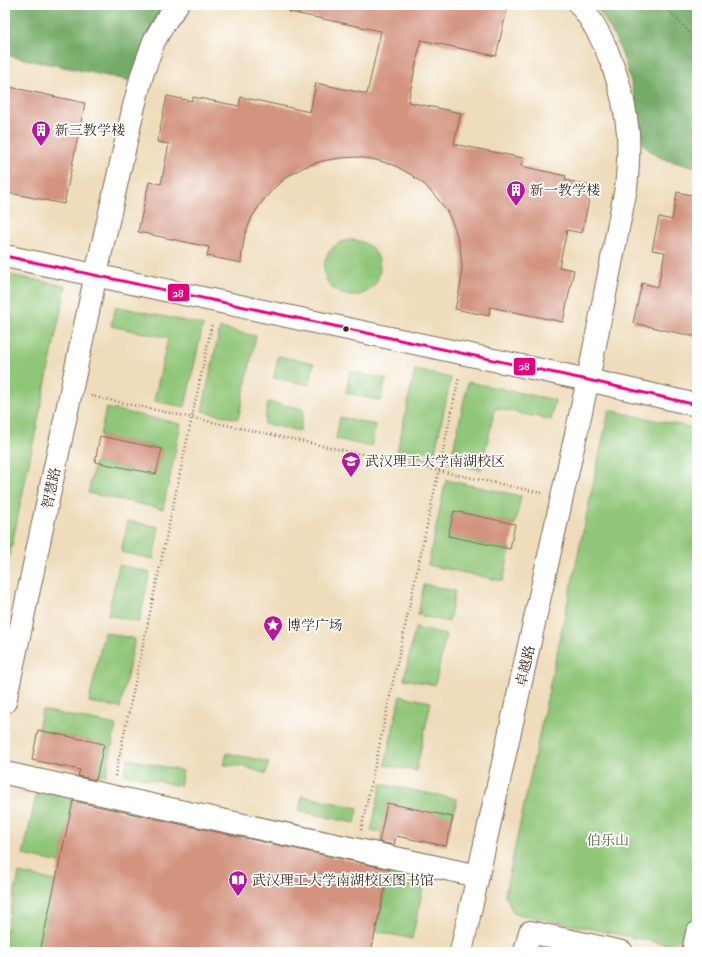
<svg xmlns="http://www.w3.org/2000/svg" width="702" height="957" viewBox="0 0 702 957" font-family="'IM FELL French Canon','Noto Serif SC',serif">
	<rect width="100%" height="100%" fill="#fff"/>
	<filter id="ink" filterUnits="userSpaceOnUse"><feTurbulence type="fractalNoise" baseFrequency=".025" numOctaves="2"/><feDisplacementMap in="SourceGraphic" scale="8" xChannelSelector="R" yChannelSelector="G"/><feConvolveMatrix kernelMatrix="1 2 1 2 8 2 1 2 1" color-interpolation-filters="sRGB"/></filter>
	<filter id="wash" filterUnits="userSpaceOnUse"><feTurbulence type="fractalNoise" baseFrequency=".012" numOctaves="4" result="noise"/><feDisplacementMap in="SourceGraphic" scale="16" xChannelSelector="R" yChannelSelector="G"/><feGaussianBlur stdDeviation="0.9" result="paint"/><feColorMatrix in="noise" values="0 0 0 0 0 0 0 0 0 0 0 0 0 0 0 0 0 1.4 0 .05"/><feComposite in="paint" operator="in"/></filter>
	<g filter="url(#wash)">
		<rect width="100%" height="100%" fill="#eedcba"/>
		<path fill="#90c678" stroke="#66784b" d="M324 268a28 28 0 1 1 56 0a28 28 0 1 1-56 0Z
			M 5,274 L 66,286 L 5,578 Z
			M 116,306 L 203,325 L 185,407 L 154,401 L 168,338 L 111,326 Z
			M 220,328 L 256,336 L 238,419 L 202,411 Z
			M 278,356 L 314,363 L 309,385 L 274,378 Z
			M 415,370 L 451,378 L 433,460 L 397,452 Z
			M 350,371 L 386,379 L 381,401 L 346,393 Z
			M 468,382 L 555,400 L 551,420 L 495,408 L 481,470 L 450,464 Z
			M 268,402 L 304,409 L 300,431 L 264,424 Z
			M 106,408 L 181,424 L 163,509 L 88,493 L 95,462 L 156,474 L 162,449 L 100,436 Z
			M 609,410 L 697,429 L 697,906 L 691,934 L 670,945 L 513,913 L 505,894 Z
			M 340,417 L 376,425 L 371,447 L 336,439 Z
			M 446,480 L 521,496 L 515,524 L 454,511 L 449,536 L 510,549 L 503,581 L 428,565 Z
			M 128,521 L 159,527 L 153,559 L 121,552 Z
			M 119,565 L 150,572 L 139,622 L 108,615 Z
			M 424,584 L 455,591 L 449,622 L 418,615 Z
			M 415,628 L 446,635 L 435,685 L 404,679 Z
			M 104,632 L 135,639 L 120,708 L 89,702 Z
			M 400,696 L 431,702 L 416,771 L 385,765 Z
			M 42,710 L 116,725 L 106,775 L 97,774 L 103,744 L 38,730 Z
			M 227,753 L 269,762 L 266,774 L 243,766 L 224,765 Z
			M 128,759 L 183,771 L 180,786 L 124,774 Z
			M 381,784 L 457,799 L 453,817 L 381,833 L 371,831 Z
			M 38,787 L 74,795 L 60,863 L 23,855 Z
			M 302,796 L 358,808 L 355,823 L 299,811 Z
			M 391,862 L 427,870 L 412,939 L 376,931 Z
			M 19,873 L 56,881 L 40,952 L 5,952 L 5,936 Z"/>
		<path fill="#74ab68" stroke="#586a43" d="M 5,5 L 166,5 L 132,81 L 5,55 Z
			M 594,5 L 697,5 L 697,167 C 678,163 652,160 642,141 C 635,93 626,44 594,5 Z"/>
		<g id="blocks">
			<path fill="#d3937f" d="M 290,5 L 508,5 L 496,56 L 421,40 L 408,102 L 461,113 L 454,144 L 523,158 L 521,166 L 566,176 L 565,180 L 592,186 L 582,233 L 567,230 L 559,267 L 574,270 L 563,322 L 490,307 L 489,316 L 455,309 L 461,283 L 462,265 L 460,247 L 455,229 L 448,213 L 437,198 L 425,185 L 410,174 L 394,165 L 376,160 L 358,157 L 340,158 L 322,161 L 304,167 L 288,176 L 274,188 L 262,202 L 252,217 L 245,234 L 242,252 L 241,263 L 207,256 L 209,247 L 138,232 L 149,182 L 161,184 L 169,144 L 157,142 L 167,96 L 192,101 L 193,97 L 239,106 L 241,97 L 310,112 L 316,83 L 367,94 L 381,31 L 289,12 Z
				M 5,86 L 85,103 L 64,204 L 5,192 Z
				M 677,192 L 697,196 L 697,337 L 633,323 L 642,283 L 658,287 L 665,252 L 652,250 L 659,217 L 672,220 Z
				M 100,436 L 162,449 L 156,474 L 95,462 Z
				M 454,511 L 515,524 L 510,549 L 448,536 Z
				M 38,730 L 104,744 L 96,780 L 78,776 L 80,770 L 32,760 Z
				M 73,801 L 389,869 L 371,952 L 40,952 Z
				M 387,803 L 453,817 L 446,846 L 396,836 L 394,845 L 379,842 Z"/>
		</g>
	</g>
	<g filter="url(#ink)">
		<use href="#blocks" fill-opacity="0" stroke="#7a6855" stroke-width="1"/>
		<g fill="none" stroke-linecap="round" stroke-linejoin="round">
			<g stroke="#7a6855" stroke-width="24">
				<path id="minor" d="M 5,256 L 588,380 L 697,405
					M 5,702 L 96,274 L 134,106 L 142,75 L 154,41 L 165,22 L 177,5
					M 5,773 L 478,876
					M 461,952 L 588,380 L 626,188 C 628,169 629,151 628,133 C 624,90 607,38 580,5
					M 525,952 L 530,932 L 622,952
					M 693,952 L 697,933"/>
			</g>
			<path stroke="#7a6855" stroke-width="2.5" stroke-dasharray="1 3" stroke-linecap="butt" d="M 664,5 L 691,34 L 697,49
				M 91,396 L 542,493
				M 115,776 L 212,324
				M 361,830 L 459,377"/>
			<use href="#minor" stroke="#fff" stroke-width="22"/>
			<g stroke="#fff" stroke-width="6">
				<path id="bus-1" d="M 5,256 L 588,380 L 697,405"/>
			</g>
			<use href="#bus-1" stroke="#e5007d" stroke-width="3"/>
		</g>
	</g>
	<defs>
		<g id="building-pin" transform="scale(1)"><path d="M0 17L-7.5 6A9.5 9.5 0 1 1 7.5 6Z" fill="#b5179e" stroke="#fff"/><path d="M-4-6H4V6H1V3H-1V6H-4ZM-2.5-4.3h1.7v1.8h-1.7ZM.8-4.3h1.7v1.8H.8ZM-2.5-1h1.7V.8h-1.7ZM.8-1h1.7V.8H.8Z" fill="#fff"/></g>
		<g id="university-pin" transform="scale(1)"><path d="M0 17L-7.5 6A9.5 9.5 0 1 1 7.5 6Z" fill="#b5179e" stroke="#fff"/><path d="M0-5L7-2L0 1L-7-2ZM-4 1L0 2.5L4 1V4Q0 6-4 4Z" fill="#fff"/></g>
		<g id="sight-pin" transform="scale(1)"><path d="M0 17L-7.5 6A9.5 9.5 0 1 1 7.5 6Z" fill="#b5179e" stroke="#fff"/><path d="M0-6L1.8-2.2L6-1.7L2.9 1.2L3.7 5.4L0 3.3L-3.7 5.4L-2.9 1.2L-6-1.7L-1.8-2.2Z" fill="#fff"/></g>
		<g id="library-pin" transform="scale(1)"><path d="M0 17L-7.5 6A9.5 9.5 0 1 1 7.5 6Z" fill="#b5179e" stroke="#fff"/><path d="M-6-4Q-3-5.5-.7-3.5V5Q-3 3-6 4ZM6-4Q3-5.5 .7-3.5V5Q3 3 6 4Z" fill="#fff"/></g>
	</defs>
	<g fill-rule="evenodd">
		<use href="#building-pin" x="41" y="130"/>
		<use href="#building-pin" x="516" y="190"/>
		<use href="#university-pin" x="351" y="461"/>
		<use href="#sight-pin" x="273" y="625"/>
		<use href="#library-pin" x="238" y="880"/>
	</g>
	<circle fill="#3b2a1e" stroke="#fff" stroke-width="1.5" cx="346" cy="329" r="3.5"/>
	<g text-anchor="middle" stroke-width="3.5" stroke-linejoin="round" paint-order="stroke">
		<g font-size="14" fill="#3b2a1e" stroke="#fff" text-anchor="start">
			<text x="55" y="135">新三教学楼</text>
			<text x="530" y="195">新一教学楼</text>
			<text x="365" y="466">武汉理工大学南湖校区</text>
			<text x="287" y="630">博学广场</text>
			<text x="252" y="885">武汉理工大学南湖校区图书馆</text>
		</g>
		<g font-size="14" fill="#3b2a1e" stroke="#fff">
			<text transform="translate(51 488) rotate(-78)" y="5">智慧路</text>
			<text transform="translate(525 666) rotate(-77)" y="5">卓越路</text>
		</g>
		<g font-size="14" fill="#59613e" stroke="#fff">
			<text x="608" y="845">伯乐山</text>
		</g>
	</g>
	<g stroke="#fff" stroke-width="1.5">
		<rect x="167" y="283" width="23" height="19" rx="4" fill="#e5007d"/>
		<rect x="513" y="357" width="23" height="19" rx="4" fill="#e5007d"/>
	</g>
	<g font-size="11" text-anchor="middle" font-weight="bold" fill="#fff">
		<text x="178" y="297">28</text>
		<text x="524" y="370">28</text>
	</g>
	<rect width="702" height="957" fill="none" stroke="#fff" stroke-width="20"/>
</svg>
